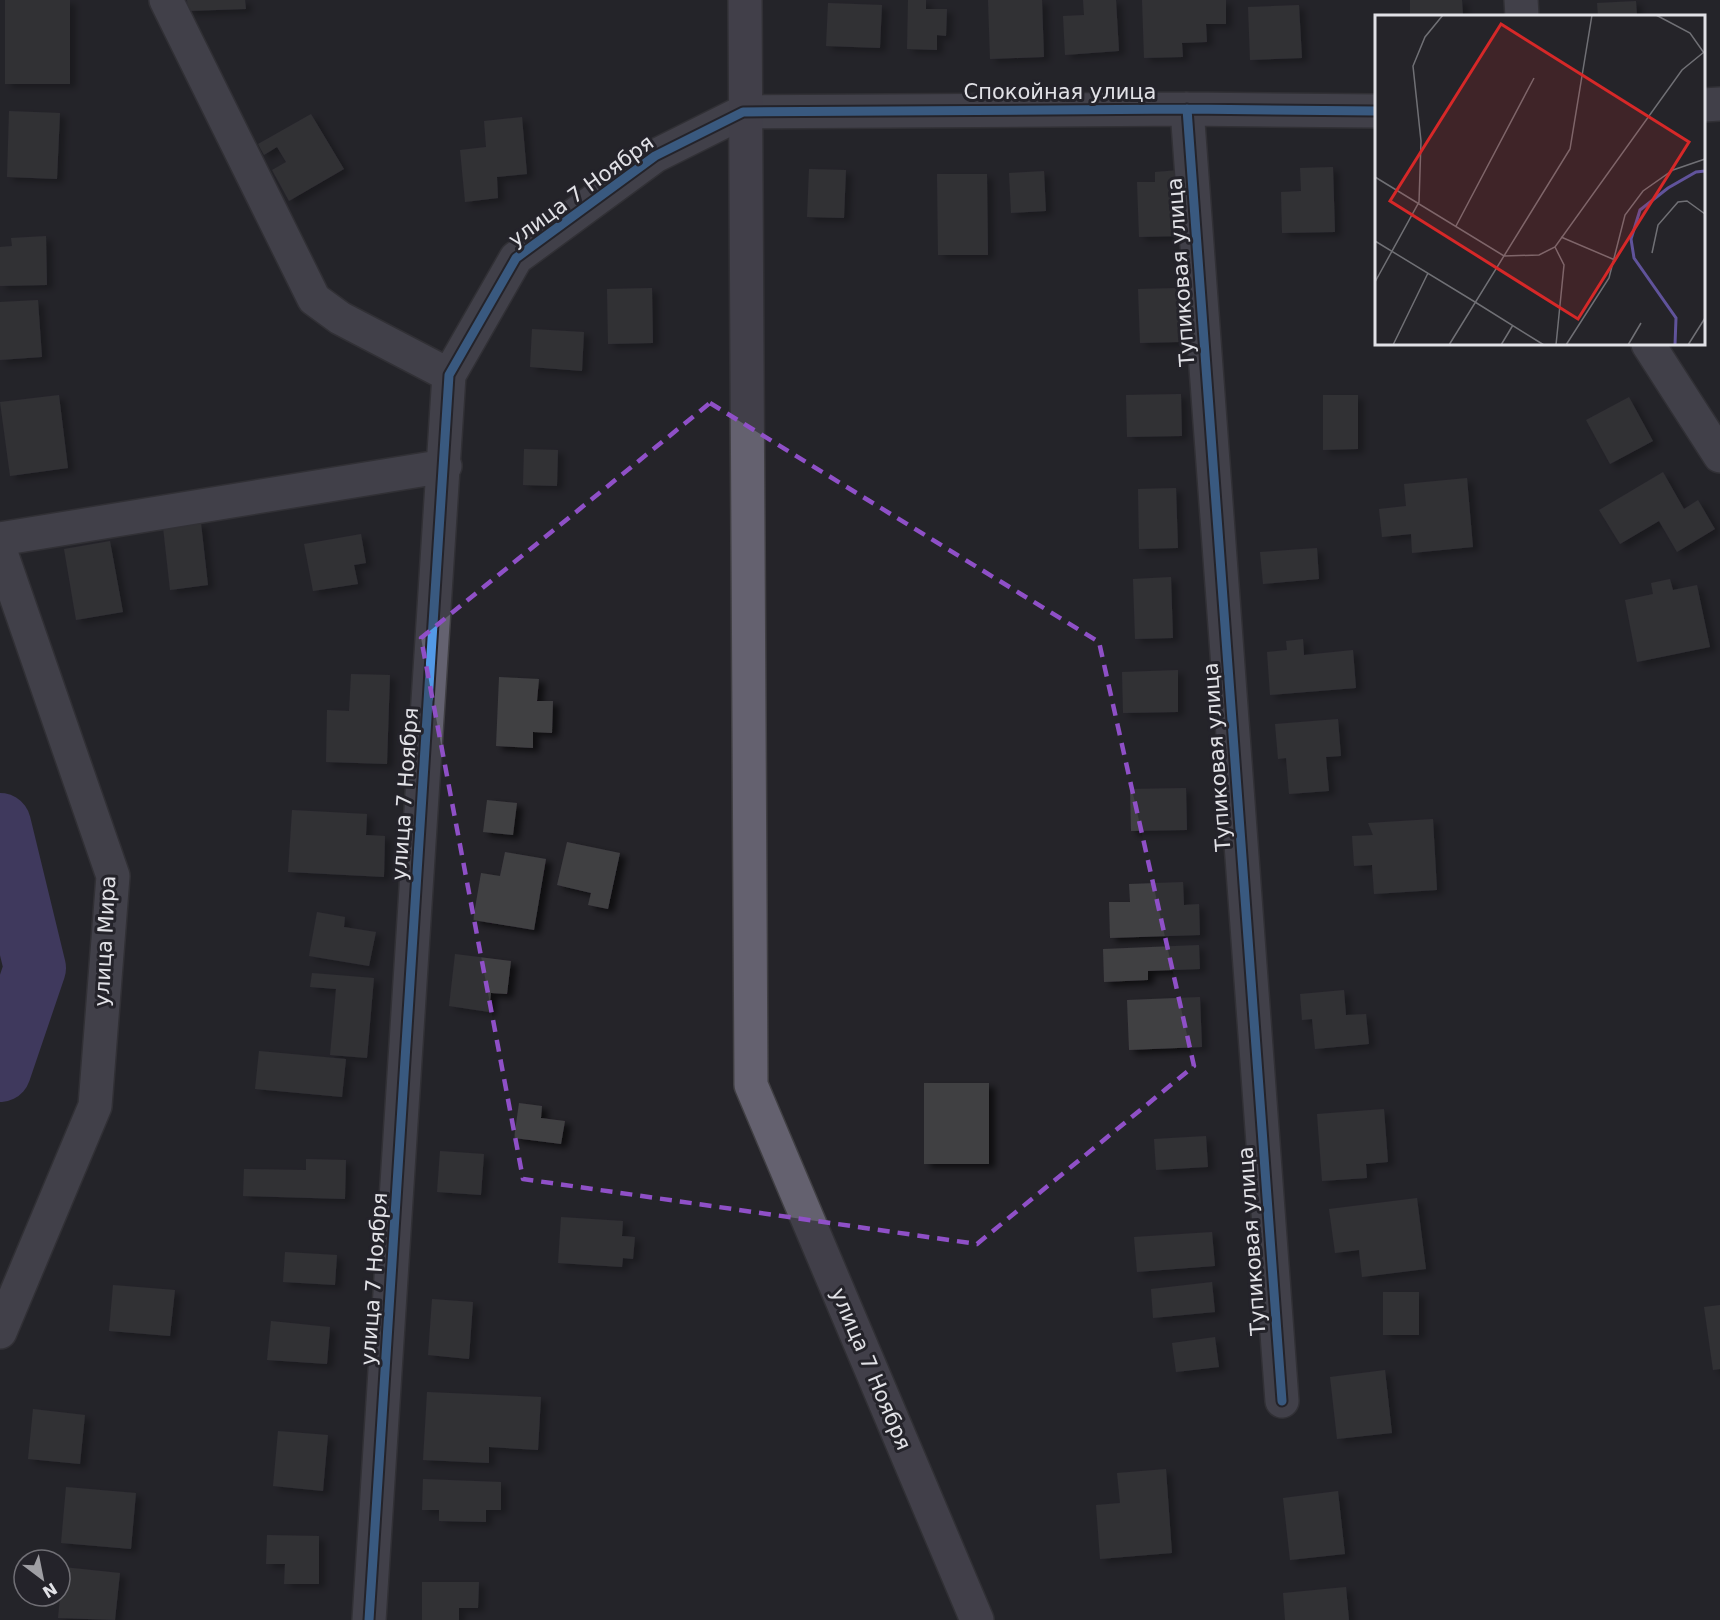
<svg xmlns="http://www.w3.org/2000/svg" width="1720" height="1620" viewBox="0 0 1720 1620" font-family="'DejaVu Sans',sans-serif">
	<defs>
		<filter id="shadow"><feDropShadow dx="6" dy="4" stdDeviation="3" flood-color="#0009"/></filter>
	</defs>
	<rect width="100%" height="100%" fill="#252429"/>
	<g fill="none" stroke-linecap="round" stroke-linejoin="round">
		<path stroke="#60539b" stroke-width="62" d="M 0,824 L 35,968 L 0,1071"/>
	</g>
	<path fill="#403f43" filter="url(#shadow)" d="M 5,0 L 70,0 L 70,84 L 5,84 Z
		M 187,0 L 245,0 L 246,9 L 188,11 Z
		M 908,0 L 926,0 L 926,9 L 947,9 L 946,36 L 937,35 L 937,50 L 907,49 Z
		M 988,0 L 1042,0 L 1044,57 L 990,59 Z
		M 1083,0 L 1116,0 L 1119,51 L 1065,55 L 1063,16 L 1084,15 Z
		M 1142,0 L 1226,0 L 1226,24 L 1206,24 L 1207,42 L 1182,43 L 1183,57 L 1144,58 Z
		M 1410,0 L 1462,0 L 1463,16 L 1410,16 Z
		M 1636,1 L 1637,16 L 1598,16 L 1597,3 Z
		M 828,3 L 882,5 L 880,48 L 826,46 Z
		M 1299,5 L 1302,58 L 1250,60 L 1248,7 Z
		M 9,111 L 60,113 L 57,179 L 7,177 Z
		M 311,114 L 344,169 L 289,201 L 272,170 L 286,162 L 277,147 L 264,155 L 258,144 Z
		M 522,117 L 527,174 L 497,177 L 498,198 L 465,202 L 460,150 L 486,147 L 484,121 Z
		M 1333,167 L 1335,232 L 1282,233 L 1281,192 L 1301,191 L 1300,168 Z
		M 809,169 L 846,170 L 844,218 L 807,217 Z
		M 1179,170 L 1182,236 L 1139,237 L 1137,182 L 1155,182 L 1155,172 Z
		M 1044,171 L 1046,211 L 1011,213 L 1009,173 Z
		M 937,174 L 987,174 L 988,255 L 938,255 Z
		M 46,236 L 47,285 L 0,286 L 0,247 L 12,246 L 11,238 Z
		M 652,288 L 653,343 L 608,344 L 607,289 Z
		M 1178,288 L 1180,342 L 1140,343 L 1138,289 Z
		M 38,300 L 42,357 L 0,360 L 0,302 Z
		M 532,329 L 584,332 L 582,371 L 530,367 Z
		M 1181,394 L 1182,436 L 1127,437 L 1126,395 Z
		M 59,395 L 68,468 L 10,476 L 0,402 Z
		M 1323,395 L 1358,395 L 1358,449 L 1323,450 Z
		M 1629,397 L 1653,441 L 1610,464 L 1586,420 Z
		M 524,449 L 558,450 L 557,486 L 523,485 Z
		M 1663,472 L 1684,509 L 1698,500 L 1715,529 L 1677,552 L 1659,521 L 1620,544 L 1599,510 Z
		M 1467,478 L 1473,547 L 1412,553 L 1411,534 L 1382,537 L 1379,509 L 1406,506 L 1404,484 Z
		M 1176,488 L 1178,548 L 1139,549 L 1138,489 Z
		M 201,523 L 208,585 L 170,590 L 163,527 Z
		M 361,534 L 366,563 L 354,565 L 358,584 L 313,591 L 304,544 Z
		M 110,541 L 123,612 L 76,620 L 64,549 Z
		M 1317,548 L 1319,579 L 1263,584 L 1260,552 Z
		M 1171,577 L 1173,638 L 1135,639 L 1133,579 Z
		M 1670,579 L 1673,590 L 1697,585 L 1710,647 L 1637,662 L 1625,600 L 1653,594 L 1651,583 Z
		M 1303,639 L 1304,655 L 1353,650 L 1356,688 L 1270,695 L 1267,652 L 1287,650 L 1286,641 Z
		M 1178,670 L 1178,712 L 1123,713 L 1122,672 Z
		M 351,674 L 390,675 L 387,764 L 326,762 L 327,710 L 349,711 Z
		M 499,677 L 539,679 L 537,701 L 553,701 L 552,733 L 533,732 L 533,748 L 496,746 Z
		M 1338,719 L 1341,756 L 1326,757 L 1329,791 L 1289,794 L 1286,758 L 1278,759 L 1275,724 Z
		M 1186,788 L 1187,830 L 1131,831 L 1130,789 Z
		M 487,800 L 517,803 L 513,835 L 483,832 Z
		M 292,810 L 367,814 L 366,835 L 385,836 L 384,877 L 288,872 Z
		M 1433,819 L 1437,890 L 1374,894 L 1372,865 L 1354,866 L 1352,836 L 1373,835 L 1368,823 Z
		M 567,842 L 620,853 L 608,909 L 588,905 L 591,893 L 557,885 Z
		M 505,852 L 546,859 L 534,930 L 473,920 L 481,873 L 500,876 Z
		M 1183,882 L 1184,905 L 1199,904 L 1200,935 L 1110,938 L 1109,902 L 1130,902 L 1129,884 Z
		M 317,912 L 345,917 L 344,927 L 376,932 L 369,966 L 309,956 Z
		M 1199,945 L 1200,969 L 1148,971 L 1148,980 L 1104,982 L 1103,949 Z
		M 455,954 L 511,961 L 507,994 L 491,993 L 489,1012 L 449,1006 Z
		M 312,973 L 374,978 L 367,1058 L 330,1055 L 336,989 L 310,987 Z
		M 1344,990 L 1346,1015 L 1366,1014 L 1369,1044 L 1315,1049 L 1312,1019 L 1302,1020 L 1300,994 Z
		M 1200,997 L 1202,1047 L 1129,1050 L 1127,1000 Z
		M 259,1051 L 346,1059 L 342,1097 L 255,1089 Z
		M 924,1083 L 989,1083 L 989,1164 L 924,1164 Z
		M 519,1103 L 542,1106 L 541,1118 L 565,1121 L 561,1144 L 514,1138 Z
		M 1384,1109 L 1388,1162 L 1366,1164 L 1367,1178 L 1322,1181 L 1317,1114 Z
		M 1206,1136 L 1208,1167 L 1156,1170 L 1154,1139 Z
		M 440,1151 L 484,1154 L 481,1195 L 437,1192 Z
		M 306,1159 L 346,1160 L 345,1199 L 243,1196 L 244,1169 L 306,1170 Z
		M 1417,1198 L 1426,1269 L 1362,1277 L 1359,1250 L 1335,1253 L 1329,1209 Z
		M 561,1217 L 623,1221 L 622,1236 L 635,1237 L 633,1259 L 623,1258 L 622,1267 L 558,1263 Z
		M 1212,1232 L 1215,1266 L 1137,1272 L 1134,1237 Z
		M 285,1252 L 337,1255 L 335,1285 L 283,1282 Z
		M 1212,1282 L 1215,1312 L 1153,1318 L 1151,1289 Z
		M 113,1285 L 175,1290 L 170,1336 L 109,1331 Z
		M 1383,1292 L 1419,1292 L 1419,1335 L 1383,1335 Z
		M 432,1299 L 473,1302 L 469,1359 L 428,1355 Z
		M 1720,1305 L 1720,1369 L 1713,1370 L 1704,1307 Z
		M 271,1321 L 330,1327 L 327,1364 L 267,1360 Z
		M 1215,1337 L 1219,1367 L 1176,1372 L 1172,1343 Z
		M 1385,1370 L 1392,1433 L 1337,1439 L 1330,1377 Z
		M 427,1392 L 541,1397 L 538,1450 L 489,1447 L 489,1463 L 423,1460 Z
		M 33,1409 L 85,1415 L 80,1464 L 28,1459 Z
		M 278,1431 L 328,1435 L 323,1491 L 273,1486 Z
		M 1166,1469 L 1172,1553 L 1100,1559 L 1096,1505 L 1120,1503 L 1117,1473 Z
		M 423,1479 L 501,1482 L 501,1510 L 486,1510 L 486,1522 L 439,1521 L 439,1510 L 422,1510 Z
		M 66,1487 L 136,1493 L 131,1549 L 61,1543 Z
		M 1338,1491 L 1345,1554 L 1290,1560 L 1283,1498 Z
		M 267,1535 L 319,1536 L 319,1584 L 284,1584 L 285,1564 L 266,1564 Z
		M 63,1567 L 120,1573 L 115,1620 L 58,1618 Z
		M 422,1582 L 479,1582 L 478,1608 L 459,1608 L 459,1620 L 422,1620 Z
		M 1346,1587 L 1349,1620 L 1285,1620 L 1283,1593 Z"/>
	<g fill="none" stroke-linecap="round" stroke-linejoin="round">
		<g stroke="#403f43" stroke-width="36">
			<path id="minor" d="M 166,0 L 314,299 L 340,318 L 449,375
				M 1521,0 L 1522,16
				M 1704,105 L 1720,104
				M 1187,109 L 1282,1401
				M 1648,344 L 1720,456
				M 0,539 L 445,466
				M 0,550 L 113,876 L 95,1106 L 0,1332
				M 369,1620 L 449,375 L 516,258 L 655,156 L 743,112 L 1187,109 L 1376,111"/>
		</g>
		<g stroke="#403f43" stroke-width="36">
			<path id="major" d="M 745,0 L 751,1085 L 977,1620"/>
		</g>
		<use href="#minor" stroke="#646270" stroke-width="33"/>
		<use href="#major" stroke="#64616f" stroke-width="33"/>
		<g stroke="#24232a" stroke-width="13">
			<path id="cycleway" d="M 1187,109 L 1282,1401
				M 369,1620 L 449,375 L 516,258 L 655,156 L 743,112 L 1187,109 L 1376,111"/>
		</g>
		<use href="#cycleway" stroke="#5399e6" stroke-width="9"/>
	</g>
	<path d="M0 0H1720V1620H0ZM 710,403 L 1099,642 L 1194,1066 L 977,1244 L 523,1179 L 421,638 Z" fill="#252429" fill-opacity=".55" fill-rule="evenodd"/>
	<path fill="none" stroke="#8f50c7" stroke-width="4.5" stroke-dasharray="12 8" stroke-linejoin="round" d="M 710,403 L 1099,642 L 1194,1066 L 977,1244 L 523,1179 L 421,638 Z"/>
	<g text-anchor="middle" stroke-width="6" stroke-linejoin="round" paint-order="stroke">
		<g font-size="21" fill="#e1e1e6" stroke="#24232a">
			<text x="1060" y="99">Спокойная улица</text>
			<text transform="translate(581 191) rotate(-36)" y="7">улица 7 Ноября</text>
			<text transform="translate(1181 272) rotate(-94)" y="7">Тупиковая улица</text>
			<text transform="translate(1217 757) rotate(-94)" y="7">Тупиковая улица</text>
			<text transform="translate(405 794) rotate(-86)" y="7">улица 7 Ноября</text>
			<text transform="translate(105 941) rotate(-87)" y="7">улица Мира</text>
			<text transform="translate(1252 1241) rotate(-94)" y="7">Тупиковая улица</text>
			<text transform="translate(374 1279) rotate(-86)" y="7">улица 7 Ноября</text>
			<text transform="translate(871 1369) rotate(67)" y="7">улица 7 Ноября</text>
		</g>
	</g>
	<g transform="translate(1375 15)">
		<rect width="330" height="330" fill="#252429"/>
		<path fill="none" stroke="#60539b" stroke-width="3" d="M 300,330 L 301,303 L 259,243 L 256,224 L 265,195 L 293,173 L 321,157 L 330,156"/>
		<path fill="none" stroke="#707075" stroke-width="1.5" d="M 281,0 L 315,18 L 329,38M 0,162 L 129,241 L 164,240 L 180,232 L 307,55 L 329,37M 81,211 L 159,63M 186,222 L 240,245M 0,226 L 100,287M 180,232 L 189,250 L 181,330M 277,238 L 283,210 L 303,187 L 312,186 L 330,199M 0,267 L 44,187 L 46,126 L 38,51 L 50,22 L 68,0M 100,287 L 169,330M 18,330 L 53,258M 74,330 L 195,134 L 217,0M 126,330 L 138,310M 191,330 L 234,263 L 250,200 L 268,176 L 298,155 L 330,144M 253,330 L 266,308M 313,330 L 330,303"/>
		<path fill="#d62828" fill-opacity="0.15" stroke="#d62828" stroke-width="3" d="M 126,9 L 314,127 L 203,304 L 15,186 Z"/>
		<rect width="330" height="330" fill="none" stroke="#e1e1e6" stroke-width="3"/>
	</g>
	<g transform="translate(42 1578) rotate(148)"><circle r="28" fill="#24232a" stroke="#706f75" stroke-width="1.5"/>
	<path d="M0-4.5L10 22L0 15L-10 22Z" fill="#9f9fa4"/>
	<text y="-9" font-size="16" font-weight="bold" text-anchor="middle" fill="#e1e1e6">N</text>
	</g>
</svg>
